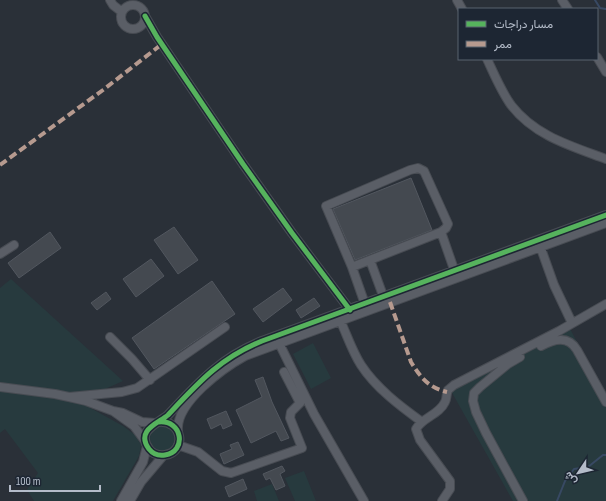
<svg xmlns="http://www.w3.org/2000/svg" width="606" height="501" viewBox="0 0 606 501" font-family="'Sofia Sans Condensed',Vazirmatn,sans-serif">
	<rect width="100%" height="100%" fill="#2a3038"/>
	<path fill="#273a3e" d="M 11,279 L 123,381 L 96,393 L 76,400 L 123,426 L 135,435 L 141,445 L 139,456 L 113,501 L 34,501 L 27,490 L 38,473 L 5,429 L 0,433 L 0,288 Z
		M 569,327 L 606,396 L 606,501 L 513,501 L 451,391 Z
		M 313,343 L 331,378 L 311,389 L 293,354 Z
		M150 438a13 13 0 1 1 26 0a13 13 0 1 1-26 0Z
		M 304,471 L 316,501 L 295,501 L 285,478 Z
		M 272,484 L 279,501 L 257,501 L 254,491 Z"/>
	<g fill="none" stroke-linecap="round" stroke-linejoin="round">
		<path stroke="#384963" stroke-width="2" d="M 595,0 L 600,8 L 606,9
			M 557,501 L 565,481 L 574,469 L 588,467 L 603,455 L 606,455"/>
	</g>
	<path fill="#444950" stroke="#52575f" d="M 411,178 L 432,230 L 355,260 L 333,209 Z
		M 174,227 L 198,260 L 178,274 L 154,240 Z
		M 50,232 L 61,248 L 19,278 L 8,263 Z
		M 151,259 L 164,276 L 136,297 L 123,279 Z
		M 212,281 L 235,314 L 154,369 L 132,338 Z
		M 283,288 L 292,300 L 263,322 L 253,309 Z
		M 106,292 L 111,299 L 97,310 L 91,303 Z
		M 314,298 L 320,306 L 301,318 L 296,310 Z
		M 263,377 L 272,402 L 289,438 L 281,441 L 276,431 L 251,443 L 236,410 L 262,397 L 255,380 Z
		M 226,411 L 232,425 L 223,429 L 221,424 L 211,429 L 207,419 Z
		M 238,442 L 244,455 L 224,464 L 220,454 L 232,449 L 230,445 Z
		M 282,466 L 285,471 L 280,474 L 285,486 L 276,490 L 270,478 L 266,480 L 263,474 Z
		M 243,479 L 247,489 L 229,497 L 225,487 Z"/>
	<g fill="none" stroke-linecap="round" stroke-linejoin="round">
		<g stroke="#484c53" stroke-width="10">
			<path id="minor" d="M 110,0 L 113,5 L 122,12
				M 457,0 L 462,9
				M 562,0 L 568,9
				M121 17a12 12 0 1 1 24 0a12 12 0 1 1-24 0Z
				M 145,16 L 157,37 L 243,164 L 292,233 L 350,310
				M 597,57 L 606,72
				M 487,59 C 494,74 501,91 511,105 C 535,136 571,146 606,159
				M 441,232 L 456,275
				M 539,243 L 554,285 L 572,323
				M 0,254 L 14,245
				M 370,260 L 385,301
				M 352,267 L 441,232 L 446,228 L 448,224 L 424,171 L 418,168 L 410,170 L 326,206 L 352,267 L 366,307
				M 340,320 C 347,335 352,351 361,365 C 376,388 400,406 422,422
				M 110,337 L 132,359 L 150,380
				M 279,343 L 314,414 L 364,501
				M 541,346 C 554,339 568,335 577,350 L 606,402
				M 520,357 L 508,364 L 480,387 L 474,393 L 473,401 L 476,412 L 486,433 L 523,501
				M 0,387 L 55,394 L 69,397 L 86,401 L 113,411 L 123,413 L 142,422 L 155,423
				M 69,397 L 122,392 L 137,388 L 225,327
				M 113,411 L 134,426 L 145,441
				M 158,422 C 183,419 187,452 165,455 C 159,456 153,454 149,449 C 135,430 159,423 168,415 C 198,383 220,358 262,341 L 606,215
				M 178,431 C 175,403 223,368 245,356 L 606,223
				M 178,445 L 198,452 L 222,471 L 231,473 L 302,448 L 290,418 L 291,412 L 300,403 L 284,372
				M 121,501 L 143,462 L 147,446
				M 130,501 L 141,482 L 163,456
				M 442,501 L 450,489 L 450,481 L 420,440 L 416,429 C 423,417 439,415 445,402 C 447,399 446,394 448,390 L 454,385 L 559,331 L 606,304"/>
		</g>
		<use href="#minor" stroke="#5a5e66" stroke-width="8"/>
		<path stroke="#b69a8f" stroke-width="4" stroke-dasharray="8 4" stroke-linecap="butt" d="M 0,165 L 103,90 L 162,44
			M 390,302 L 411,362 C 420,377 429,388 447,392"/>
		<g stroke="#1d2633" stroke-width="8">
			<path id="cycleway" d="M 145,16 L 157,37 L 243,164 L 292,233 L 350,310
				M 158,422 C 183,419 187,452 165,455 C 159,456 153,454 149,449 C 135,430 159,423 168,415 C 198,383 220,358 262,341 L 606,215"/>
		</g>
		<use href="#cycleway" stroke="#56b35d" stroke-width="5"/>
	</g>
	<rect x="458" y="8" width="140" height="52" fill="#1d2633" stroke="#59626f"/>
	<rect x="466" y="21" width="20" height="6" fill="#56b35d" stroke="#59626f"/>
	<text x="494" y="28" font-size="12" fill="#b4bcc9">مسار دراجات</text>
	<rect x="466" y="41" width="20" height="6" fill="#b69a8f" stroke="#59626f"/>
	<text x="494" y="48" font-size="12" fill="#b4bcc9">ممر</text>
	<g transform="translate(578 473) rotate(235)" stroke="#1d2633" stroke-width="3" paint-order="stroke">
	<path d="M0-3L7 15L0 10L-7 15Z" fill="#b4bcc9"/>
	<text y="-6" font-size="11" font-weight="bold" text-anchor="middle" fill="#b4bcc9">ش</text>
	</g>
	<path d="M10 485v6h90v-6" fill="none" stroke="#b4bcc9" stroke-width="2"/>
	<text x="16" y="485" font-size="12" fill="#b4bcc9" stroke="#1d2633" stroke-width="3" paint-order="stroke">100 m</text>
</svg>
